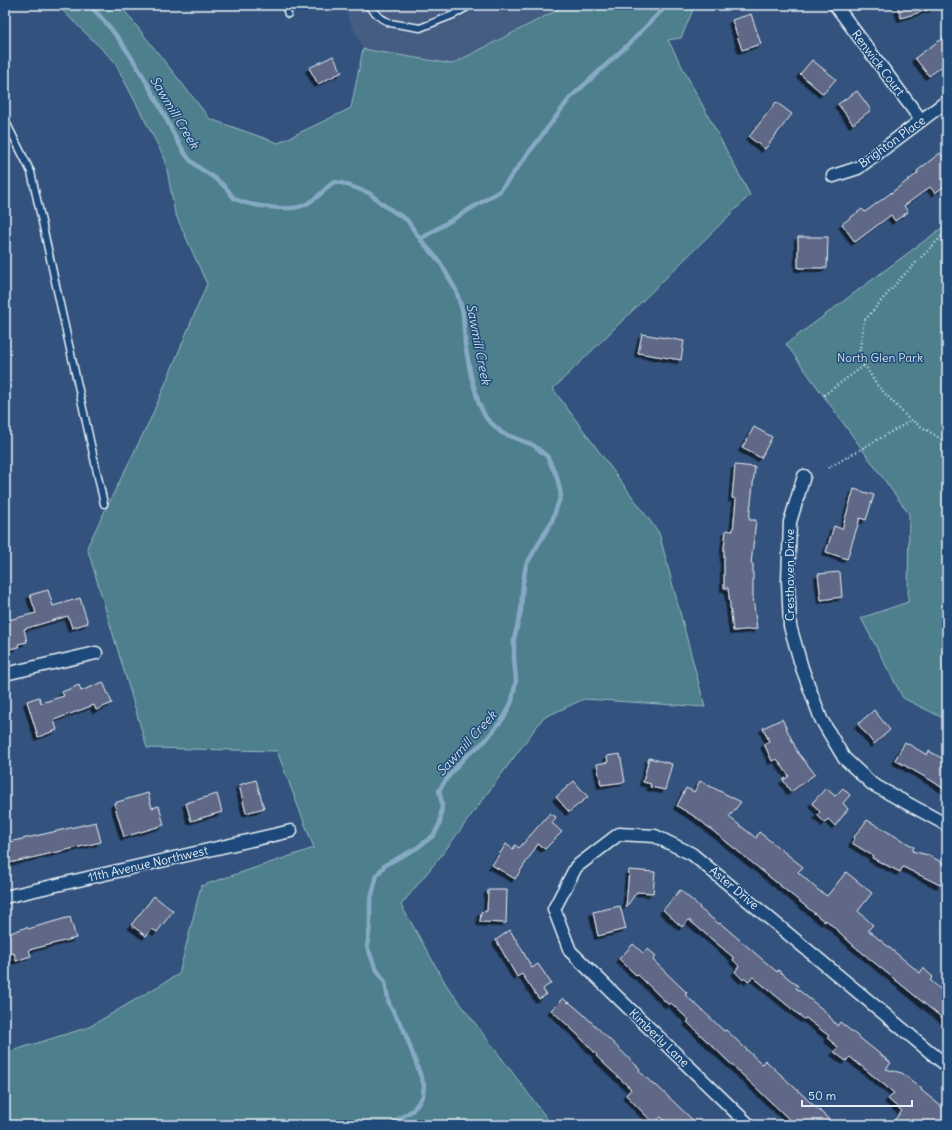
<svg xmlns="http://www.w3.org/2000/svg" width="952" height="1130" viewBox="0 0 952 1130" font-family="Delius,sans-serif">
	<defs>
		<filter id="shadow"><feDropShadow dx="-3.5" dy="3.5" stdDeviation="0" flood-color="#0009"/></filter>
	</defs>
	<rect width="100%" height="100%" fill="#33537e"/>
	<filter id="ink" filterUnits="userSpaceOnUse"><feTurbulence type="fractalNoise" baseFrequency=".025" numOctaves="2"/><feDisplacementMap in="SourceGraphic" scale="8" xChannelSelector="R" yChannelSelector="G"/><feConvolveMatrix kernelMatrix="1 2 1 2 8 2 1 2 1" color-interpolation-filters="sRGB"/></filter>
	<g filter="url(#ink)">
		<path fill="#445c83" d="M 342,5 L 567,5 L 452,64 L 363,49 Z"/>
		<path fill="#4d808c" stroke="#9ab8c2" d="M 57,5 L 120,5 L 210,119 L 278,143 L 351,108 L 363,49 L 452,64 L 567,5 L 695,5 L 681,38 L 668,40 L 750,195 L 553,389 L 659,533 L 705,707 L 584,699 L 543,718 L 444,852 L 401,905 L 447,986 L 552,1125 L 5,1125 L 5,1053 L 89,1027 L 179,974 L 201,886 L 314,848 L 277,751 L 147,748 L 87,547 L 151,418 L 207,284 L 175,213 L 165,159 L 114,61 Z
			M 947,224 L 947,720 L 903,698 L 861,618 L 908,602 L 909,514 L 786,344 Z"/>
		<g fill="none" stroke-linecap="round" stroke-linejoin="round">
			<path stroke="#86a9c4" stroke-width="4.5" d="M 89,5 C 119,33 141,71 160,107 C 169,123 178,146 190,160 C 201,171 216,177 226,188 C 229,191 231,195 234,198 C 245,206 289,211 302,206 C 315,201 323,191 333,182 L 342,183 L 369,193 L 385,206 L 407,220 L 420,239 L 440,262 L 456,290 L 463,313 L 465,344 L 471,376 L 479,404 L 486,418 L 502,433 L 533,445 L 547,456 L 557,477 L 561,495 L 552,521 L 526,565 L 523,582 L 521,611 L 514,639 L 514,658 L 516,680 L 512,701 L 505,716 L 485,741 L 465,757 L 451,773 L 439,790 L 442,804 L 440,823 L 434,835 L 417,848 L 385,865 L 377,875 L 370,902 L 370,927 L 367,946 L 375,967 L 385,982 L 389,1004 L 404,1030 L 424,1085 L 423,1096 L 413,1110 L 390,1125
				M 420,239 L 500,191 L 570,98 L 630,43 L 667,5"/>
		</g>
		<path fill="#616887" stroke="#e8f1f8" filter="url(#shadow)" d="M 897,5 L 934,5 L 934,8 L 901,18 Z
			M 751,14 L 761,44 L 742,50 L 732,20 Z
			M 947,35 L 947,63 L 929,76 L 915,58 Z
			M 333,56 L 342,72 L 318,84 L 309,68 Z
			M 812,60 L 836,79 L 823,94 L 800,74 Z
			M 857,91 L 871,110 L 853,124 L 838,104 Z
			M 776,102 L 792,114 L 765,149 L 749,137 Z
			M 940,153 L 947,162 L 947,184 L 935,193 L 930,187 L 904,206 L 908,212 L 895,221 L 891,215 L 855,242 L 842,224 L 862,209 L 865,212 L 918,173 L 917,171 Z
			M 798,237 L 828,237 L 827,268 L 798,268 Z
			M 642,334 L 684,341 L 681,360 L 638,353 Z
			M 754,427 L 772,437 L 761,458 L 742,448 Z
			M 735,465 L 755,467 L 749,520 L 756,520 L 751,564 L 753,564 L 753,597 L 757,629 L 733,631 L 728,588 L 724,588 L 724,548 L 726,530 L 733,531 L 736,499 L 732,498 Z
			M 854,489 L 874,495 L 866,520 L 860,518 L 847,559 L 826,552 L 834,526 L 842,529 Z
			M 840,572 L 842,597 L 821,600 L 818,574 Z
			M 48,590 L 53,606 L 80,598 L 88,623 L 72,628 L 68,616 L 24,629 L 27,642 L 18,644 L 19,647 L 5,650 L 5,621 L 36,613 L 30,595 Z
			M 103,682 L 112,703 L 96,710 L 94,705 L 54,720 L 57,730 L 38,737 L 27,701 L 39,697 L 41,703 L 64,696 L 62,692 L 79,685 L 81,691 Z
			M 874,710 L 890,730 L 874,744 L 858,724 Z
			M 782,719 L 798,753 L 815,774 L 791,792 L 783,780 L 789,776 L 777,759 L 772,761 L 764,744 L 769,741 L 763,728 Z
			M 905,742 L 927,755 L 929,751 L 947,761 L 947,791 L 932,781 L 895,760 Z
			M 620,754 L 625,782 L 601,785 L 597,764 L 608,762 L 607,756 Z
			M 649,758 L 672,764 L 665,790 L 650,787 L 651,784 L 643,782 Z
			M 256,780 L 264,808 L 246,813 L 239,785 Z
			M 574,781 L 588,797 L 569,812 L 556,797 Z
			M 700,781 L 741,802 L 729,817 L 756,838 L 759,832 L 803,867 L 798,872 L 818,890 L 827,896 L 846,872 L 872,893 L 858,911 L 873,925 L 868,930 L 920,973 L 923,968 L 933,977 L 930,980 L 947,995 L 947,1022 L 854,946 L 826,920 L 825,922 L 697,818 L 677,806 L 686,788 L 694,792 Z
			M 826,788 L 835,796 L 843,788 L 850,795 L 843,803 L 848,809 L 835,826 L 828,819 L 825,823 L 817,815 L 820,812 L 812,803 Z
			M 148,793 L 152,808 L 159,806 L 164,825 L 124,837 L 114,803 Z
			M 217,794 L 222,812 L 191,821 L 186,803 Z
			M 550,813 L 556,817 L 552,823 L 562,832 L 545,849 L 538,844 L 515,879 L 492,865 L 506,844 L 513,849 L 515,845 L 519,848 Z
			M 867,820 L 914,847 L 912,851 L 928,855 L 947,865 L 947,873 L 940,885 L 903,867 L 900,872 L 872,858 L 873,856 L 852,843 L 855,837 L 854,837 Z
			M 96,822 L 101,842 L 5,864 L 5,843 Z
			M 629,870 L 655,872 L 653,893 L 637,892 L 626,907 Z
			M 488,890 L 507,890 L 506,923 L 480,922 L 481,912 L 487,911 Z
			M 680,890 L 700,907 L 699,908 L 719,924 L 720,923 L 777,972 L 778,970 L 798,986 L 796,988 L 826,1012 L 837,1026 L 840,1022 L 891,1063 L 886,1069 L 902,1073 L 922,1089 L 921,1090 L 947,1111 L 947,1125 L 890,1125 L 902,1111 L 888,1099 L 894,1093 L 850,1057 L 846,1061 L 834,1052 L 838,1047 L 827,1038 L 829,1036 L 806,1018 L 804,1019 L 753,977 L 748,981 L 745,978 L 743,980 L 735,972 L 739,966 L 733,960 L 734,958 L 689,920 L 682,927 L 663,910 Z
			M 154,896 L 173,911 L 157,932 L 152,929 L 146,936 L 131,925 Z
			M 620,906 L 626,929 L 598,936 L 593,912 Z
			M 70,917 L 76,938 L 29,950 L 31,956 L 16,961 L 14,953 L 5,955 L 5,935 L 27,927 L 28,929 Z
			M 510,930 L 515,939 L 516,939 L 532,968 L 538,964 L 551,983 L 543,989 L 546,995 L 539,999 L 522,974 L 517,977 L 496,940 Z
			M 633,944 L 643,953 L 648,949 L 656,956 L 653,960 L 687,993 L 685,995 L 700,1008 L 724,1031 L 726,1030 L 762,1064 L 765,1060 L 835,1125 L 795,1125 L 687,1022 L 689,1020 L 671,1003 L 669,1005 L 638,975 L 637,976 L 619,959 Z
			M 563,998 L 568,1003 L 569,1002 L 582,1013 L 640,1069 L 639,1071 L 655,1086 L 656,1085 L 698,1125 L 669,1125 L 661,1117 L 654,1124 L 626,1095 L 631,1089 L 596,1056 L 597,1055 L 577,1034 L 551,1010 Z"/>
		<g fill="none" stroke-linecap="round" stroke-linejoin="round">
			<g stroke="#e8f1f8" stroke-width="9">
				<path id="service" d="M 285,5 L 288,14
					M 367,5 L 381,18 L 390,23 L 420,28 L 453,15 L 471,5
					M 5,120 L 31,172 L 104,504"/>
			</g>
			<g stroke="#e8f1f8" stroke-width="15">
				<path id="minor" d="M 836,6 L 921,120
					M 833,176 L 858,168 L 947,101
					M 804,476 L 790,522 L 788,581 L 790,626 L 802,668 L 821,719 L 844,758 L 872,784 L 947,825
					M 5,674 L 96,653
					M 5,897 L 291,831
					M 749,1125 L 570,951 L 554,909 L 576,867 L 619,834 L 655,836 L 692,854 L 947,1066"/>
			</g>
			<path stroke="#e8f1f8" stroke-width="2.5" stroke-dasharray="1 3" stroke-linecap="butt" d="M 947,231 L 900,279 L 864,321 L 859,355 L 876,384 L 908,418 L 947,443
				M 824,395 L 865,365
				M 828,468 L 912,420"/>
			<use href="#service" stroke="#1f4a7a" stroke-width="6"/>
			<use href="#minor" stroke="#1f4a7a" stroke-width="12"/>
		</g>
	</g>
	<g text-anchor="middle" stroke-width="3" stroke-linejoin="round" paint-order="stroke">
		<g font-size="12" fill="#e8f1f8" stroke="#1f4a7a">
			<text transform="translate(878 63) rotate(53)" y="4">Renwick Court</text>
			<text transform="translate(892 142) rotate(-36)" y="4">Brighton Place</text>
			<text transform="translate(790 575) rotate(-90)" y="4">Cresthaven Drive</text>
			<text transform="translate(148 864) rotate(-13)" y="4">11th Avenue Northwest</text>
			<text transform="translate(734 888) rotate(40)" y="4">Aster Drive</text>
			<text transform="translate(659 1038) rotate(44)" y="4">Kimberly Lane</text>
		</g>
		<g font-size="12" fill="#d1e0e8" stroke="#1f4a7a">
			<text x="880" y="362">North Glen Park</text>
		</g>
		<g font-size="13" font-style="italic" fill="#cfdfeb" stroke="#1f4a7a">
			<text transform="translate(175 112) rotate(59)" y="5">Sawmill Creek</text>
			<text transform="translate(479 344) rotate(79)" y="5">Sawmill Creek</text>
			<text transform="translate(466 743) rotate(-48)" y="5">Sawmill Creek</text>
		</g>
	</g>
	<rect width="952" height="1130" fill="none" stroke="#1f4a7a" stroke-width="20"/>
	<rect x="10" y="10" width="932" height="1110" fill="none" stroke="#e8f1f8" stroke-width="1.5" filter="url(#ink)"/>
	<path d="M802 1100v6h110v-6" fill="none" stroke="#e8f1f8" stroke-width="2"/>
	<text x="808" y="1100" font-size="12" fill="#e8f1f8" stroke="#1f4a7a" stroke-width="3" paint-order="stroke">50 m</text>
</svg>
